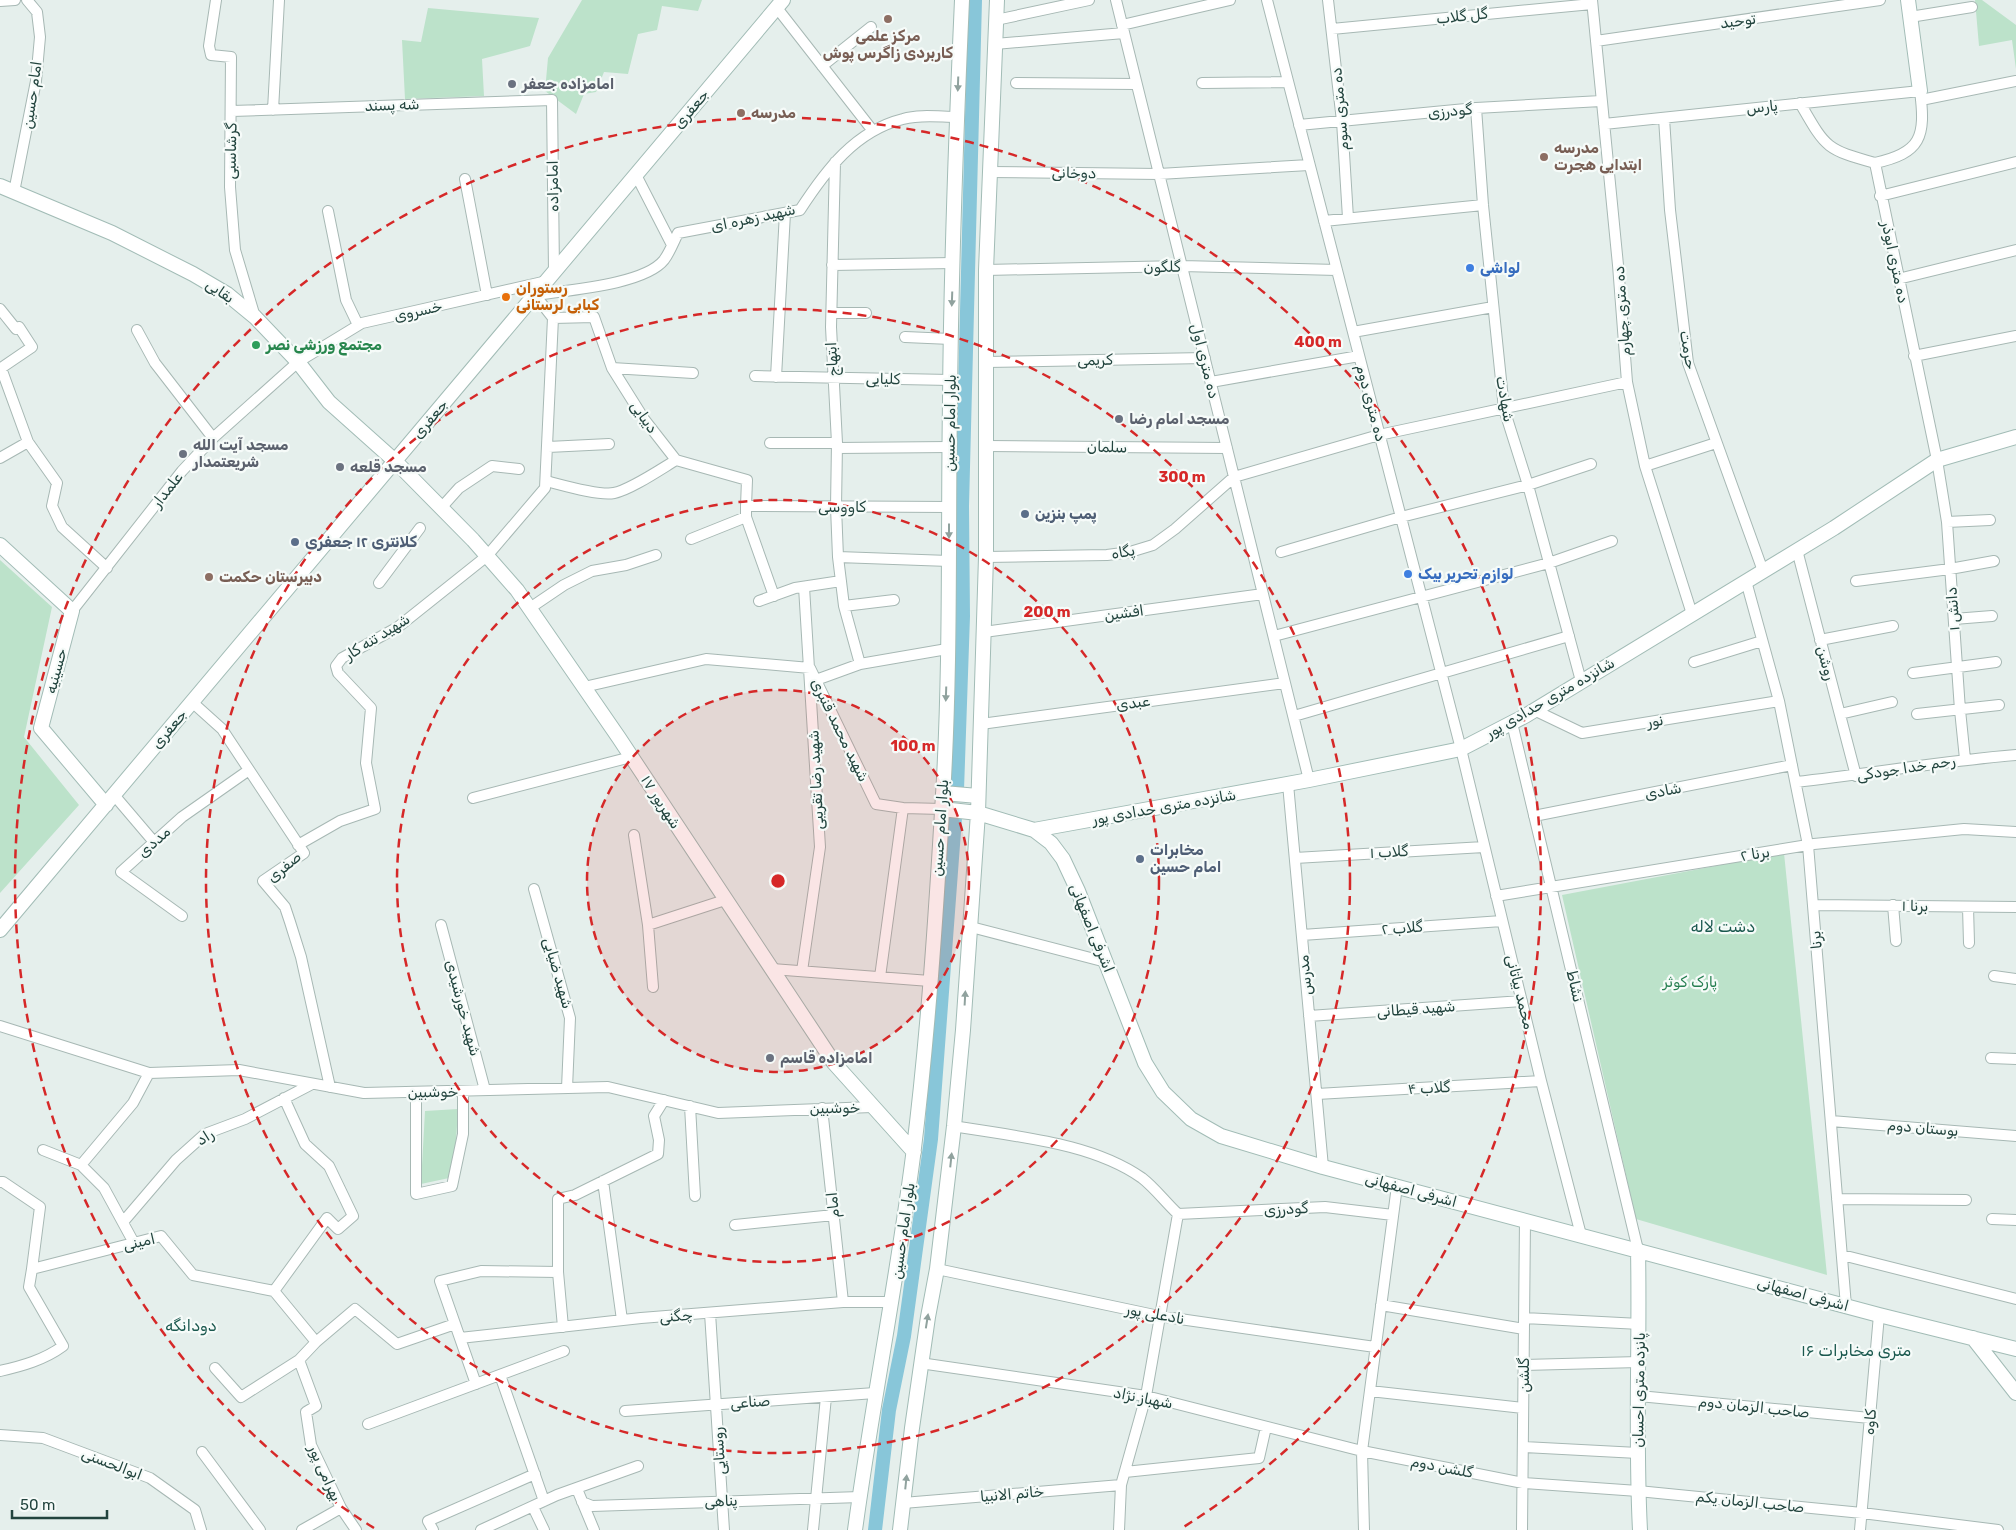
<svg xmlns="http://www.w3.org/2000/svg" width="2016" height="1530" viewBox="0 0 2016 1530" font-family="Rubik,Cairo,sans-serif">
	<rect width="100%" height="100%" fill="#e5efec"/>
	<path fill="#bce2ca" d="M 582,0 L 702,0 L 698,11 L 662,6 L 657,30 L 638,34 L 628,74 L 604,72 L 596,92 L 584,94 L 576,114 L 545,91 L 548,58 Z
		M 1975,0 L 1982,0 L 2016,25 L 2016,69 L 2012,40 L 1979,46 Z
		M 428,8 L 539,18 L 530,46 L 482,59 L 484,96 L 405,99 L 402,40 L 421,42 Z
		M 0,560 L 52,607 L 24,737 L 79,805 L 0,893 Z
		M 1784,853 L 1827,1275 L 1636,1219 L 1562,895 Z
		M 458,1109 L 456,1142 L 449,1178 L 421,1184 L 425,1111 Z"/>
	<g fill="none" stroke-linecap="round" stroke-linejoin="round">
		<path stroke="#88c6d9" stroke-width="14" d="M 957,790 L 963,616 L 962,506 L 975,0
			M 875,1530 L 889,1410 L 904,1336 L 931,1139 L 955,818"/>
		<g stroke="#a7b8b4" stroke-width="12">
			<path id="street" d="M 216,0 L 209,46 L 211,55 L 231,57 L 230,187 L 235,250 L 255,317
				M 1116,0 L 1309,780
				M 1267,0 L 1461,749 L 1541,1081 L 1581,1235
				M 1328,0 L 1342,121 L 1348,218
				M 1592,0 L 1618,265 L 1627,382 L 1645,466 L 1692,614
				M 0,1 L 15,0
				M 777,8 L 873,131
				M 1910,17 L 1972,7
				M 996,20 L 1089,0
				M 1122,25 L 1230,0
				M 1332,29 L 1592,4
				M 1596,41 L 1880,0
				M 995,44 L 1124,33
				M 822,66 L 871,27
				M 1016,83 L 1136,84
				M 1202,83 L 1288,82
				M 1921,100 L 2016,81
				M 1800,103 C 1826,148 1825,149 1875,163 L 1937,460 L 1947,522 L 1960,710 L 1965,759
				M 1476,108 L 1483,205 L 1504,409 L 1528,485 L 1581,681
				M 273,110 L 279,0
				M 232,111 L 552,100 L 554,272
				M 1664,118 L 1670,210 L 1688,363 L 1763,571
				M 1604,124 L 1920,91 C 1926,137 1921,153 1875,163
				M 1299,125 L 1476,108 L 1601,101
				M 835,162 L 831,327 L 837,443 L 836,507 L 838,557 L 844,606 L 860,664
				M 989,172 L 1159,174 L 1309,165
				M 636,175 L 672,245
				M 465,179 L 487,295
				M 14,192 L 36,81 L 40,37 L 37,12 L 27,0
				M 1880,196 L 2016,162
				M 328,211 L 346,300 L 358,325
				M 1324,221 L 1483,205
				M 832,265 L 953,263
				M 986,270 L 1182,266 L 1337,270
				M 1898,279 L 2016,250
				M 535,295 C 566,290 644,285 664,260 C 670,252 674,241 678,233 L 800,210 C 826,170 855,131 903,119 C 920,114 940,117 957,117
				M 535,295 L 553,318
				M 0,309 L 16,329 L 19,327 L 32,347 L 1,368 L 28,442 L 57,483 L 52,506 L 62,527 L 107,568
				M 832,313 L 866,313
				M 553,318 L 594,317 L 612,368 L 644,419 L 676,460 L 747,480 L 746,506
				M 137,330 L 155,363 L 213,438
				M 1353,332 L 1493,307
				M 905,337 L 951,339
				M 1914,356 L 2016,336
				M 986,362 L 1205,358
				M 612,368 L 693,373
				M 755,376 L 950,380
				M 776,377 L 785,213
				M 1211,382 L 1359,356
				M 770,443 L 837,443
				M 987,446 L 1227,448
				M 548,447 L 609,444
				M 837,448 L 949,447
				M 0,458 L 28,442
				M 1645,466 L 1716,443
				M 546,481 C 562,485 599,496 614,493 C 630,490 661,469 676,460
				M 441,508 L 459,488 L 492,466 L 519,469
				M 1947,522 L 1990,520
				M 691,539 L 746,517
				M 1797,550 L 1856,776
				M 1281,552 L 1401,517 L 1528,485 L 1591,464
				M 838,557 L 949,561
				M 986,557 L 1107,555 L 1130,552 L 1153,545 L 1175,529 L 1234,477 L 1379,435 L 1627,382
				M 1746,581 L 1779,701 L 1808,845 L 1846,1306
				M 1856,581 L 1950,569 L 1994,561
				M 379,583 L 420,528
				M 774,596 L 746,517 L 746,506 L 949,507
				M 759,601 L 795,588 L 841,581
				M 844,606 L 894,600
				M 530,608 L 564,585 L 592,571 L 626,565 L 656,555
				M 72,611 L 182,471 L 213,438 L 298,362 L 362,323 L 547,281
				M 1954,619 L 1992,616
				M 984,632 L 1263,594
				M 1274,636 L 1549,563 L 1612,541
				M 1820,640 L 1893,626
				M 1694,662 L 1762,641
				M 1913,673 L 1996,662
				M 816,680 L 860,664 L 947,649
				M 584,687 L 706,659 L 810,668 L 876,804 L 903,808 L 942,809
				M 192,702 L 222,729 L 304,853 L 263,881 L 285,907 L 290,922 L 301,957 L 330,1087
				M 1534,710 L 1582,733 L 1779,701
				M 1840,714 L 1892,702
				M 1917,714 L 1999,705
				M 1294,716 L 1569,636
				M 1512,723 L 1638,1250
				M 981,724 L 1285,683
				M 1796,782 C 1869,774 1942,761 2016,755
				M 1288,784 L 1323,1167
				M 114,795 L 154,842
				M 473,798 L 631,757
				M 1534,816 L 1792,765
				M 634,835 L 648,925 L 653,987
				M 298,845 L 340,821 L 375,809 L 366,763 L 371,708 L 338,673 L 336,666 L 342,658 L 398,627 L 487,556 L 545,488 L 553,318
				M 1295,858 L 1484,847
				M 534,889 L 570,1018 L 567,1088
				M 1496,896 L 1814,844 L 1964,829 L 2016,832
				M 1813,905 L 2016,907
				M 1893,905 L 1896,941
				M 1968,907 L 1969,943
				M 182,916 L 121,872 L 182,817 L 249,770
				M 441,925 L 485,1090
				M 648,925 L 725,900
				M 971,927 L 1106,962
				M 1302,935 L 1502,921
				M 772,969 L 930,981
				M 802,971 L 820,847 L 804,587
				M 1994,976 L 2016,979
				M 880,977 L 903,808
				M 1309,1016 L 1522,1001
				M 0,1026 L 149,1073 L 239,1070 L 364,1093 L 608,1087 L 718,1113 L 872,1107
				M 1991,1058 L 2016,1059
				M 416,1092 L 416,1194 L 452,1186 L 463,1134 L 463,1091
				M 1317,1094 L 1541,1081
				M 690,1106 L 695,1196
				M 822,1108 L 843,1302
				M 1831,1121 L 2016,1136
				M 954,1126 C 1016,1137 1091,1142 1142,1178 C 1155,1188 1166,1203 1178,1214 L 1146,1396 L 1121,1485 L 1119,1530
				M 43,1150 L 81,1165 L 104,1188 L 134,1243
				M 81,1165 L 133,1103 L 149,1073
				M 603,1181 L 622,1320
				M 0,1182 L 3,1182 L 40,1207 L 32,1269 L 161,1236 L 193,1275 L 274,1291 L 316,1342
				M 1837,1199 L 1966,1200
				M 1178,1214 L 1325,1207 L 1393,1215
				M 1992,1219 L 2016,1220
				M 123,1222 L 176,1160 L 205,1134 L 245,1119 L 312,1084
				M 735,1225 L 834,1215
				M 1842,1255 L 2016,1299
				M 937,1269 L 1159,1316 L 1375,1347
				M 274,1291 L 327,1218 L 338,1229 L 353,1216 L 329,1166 L 305,1144 L 284,1098
				M 1381,1305 L 1524,1329
				M 710,1313 L 724,1530
				M 1524,1318 L 1640,1324
				M 563,1327 L 558,1272 L 558,1199 L 575,1195 L 658,1154 L 659,1140 L 654,1116 L 664,1100
				M 460,1338 L 641,1318 L 843,1302 L 892,1302
				M 299,1360 L 316,1406 L 306,1412 L 311,1445 L 341,1508 L 356,1530
				M 920,1363 L 1146,1396 L 1362,1451 L 1523,1483 L 1638,1491 L 1862,1513 L 1998,1530
				M 1524,1365 L 1639,1362
				M 215,1368 L 241,1397 L 299,1360 L 316,1342 L 355,1309 L 397,1344 L 455,1324
				M 0,1371 C 22,1366 44,1360 63,1346 L 29,1287 L 32,1269
				M 500,1375 L 544,1501
				M 476,1384 L 440,1281 L 481,1271 L 558,1272
				M 1370,1391 L 1523,1408
				M 1639,1396 L 1870,1418
				M 625,1411 L 875,1393
				M 368,1424 L 564,1351
				M 0,1435 L 43,1438 L 150,1478 L 195,1510 L 201,1530
				M 1523,1447 L 1638,1453
				M 202,1452 L 260,1530
				M 1125,1472 L 1259,1458 L 1266,1427
				M 577,1489 L 594,1530
				M 582,1502 L 592,1506 L 860,1497
				M 903,1503 L 1121,1485
				M 533,1507 L 544,1530
				M 302,1530 L 341,1508
				M 433,1530 L 428,1521 L 535,1474
				M 481,1530 L 557,1495 L 638,1466
				M 813,1530 L 826,1397
				M 1364,1530 L 1362,1451 L 1397,1186
				M 1522,1530 L 1525,1220
				M 1860,1530 L 1879,1315"/>
		</g>
		<g stroke="#a2bcb6" stroke-width="16">
			<path id="secondary" d="M 1908,0 L 1920,91
				M 0,186 L 112,233 L 193,274 L 227,294 L 255,317 L 298,362 L 329,402 L 395,461 L 473,540 L 517,590 L 619,738 L 834,1063 L 914,1152
				M 0,545 L 72,611 L 41,728 L 106,805
				M 943,793 L 978,796
				M 942,809 L 978,813 L 1034,830 L 1051,843 L 1063,859 L 1078,891 L 1145,1063 L 1163,1092 L 1191,1119 L 1221,1136 L 1323,1167 L 1879,1315 L 2016,1349
				M 1034,830 L 1309,780 L 1461,749 L 1525,716 L 1834,528 L 1937,460 L 2016,437
				M 0,930 L 783,0
				M 1638,1250 C 1640,1343 1635,1437 1640,1530
				M 1973,1338 L 2016,1393
				M 855,1530 C 872,1405 897,1281 913,1156 C 928,1037 936,915 943,795 C 951,664 948,532 950,401 C 951,267 956,134 962,0
				M 900,1530 L 912,1428 L 928,1317 L 937,1269 L 954,1126 L 963,1030 L 978,813 L 986,557 L 986,270 L 997,0"/>
		</g>
		<use href="#street" stroke="#fff" stroke-width="10"/>
		<use href="#secondary" stroke="#fff" stroke-width="14"/>
	</g>
	<defs><path id="oneway-solid" d="M-6-.8H1V-3.2L6.5 0L1 3.2V.8H-6Z" transform="scale(1.25)"/></defs>
	<g fill="#90a29e">
		<use href="#oneway-solid" transform="translate(958 84) rotate(92)"/>
		<use href="#oneway-solid" transform="translate(952 299) rotate(92)"/>
		<use href="#oneway-solid" transform="translate(949 531) rotate(90)"/>
		<use href="#oneway-solid" transform="translate(946 694) rotate(92)"/>
		<use href="#oneway-solid" transform="translate(965 998) rotate(-87)"/>
		<use href="#oneway-solid" transform="translate(951 1160) rotate(-84)"/>
		<use href="#oneway-solid" transform="translate(927 1321) rotate(-81)"/>
		<use href="#oneway-solid" transform="translate(906 1482) rotate(-84)"/>
	</g>
	<circle cx="778" cy="881" r="191" fill="#d62828" fill-opacity=".12"/>
	<g fill="none" stroke="#d62828" stroke-width="2.5" stroke-dasharray="9 6">
		<circle cx="778" cy="881" r="191"/>
		<circle cx="778" cy="881" r="381"/>
		<circle cx="778" cy="881" r="572"/>
		<path d="M374 1528A763 763 0 1 1 1182 1528"/>
	</g>
	<g fill="#8d6e63" stroke="#f6fbf9" stroke-width="2">
		<circle cx="888" cy="19" r="5"/>
		<circle cx="741" cy="113" r="5"/>
		<circle cx="1544" cy="157" r="5"/>
		<circle cx="209" cy="577" r="5"/>
	</g>
	<g fill="#6b7280" stroke="#f6fbf9" stroke-width="2">
		<circle cx="512" cy="84" r="5"/>
		<circle cx="1119" cy="419" r="5"/>
		<circle cx="183" cy="454" r="5"/>
		<circle cx="340" cy="467" r="5"/>
		<circle cx="770" cy="1058" r="5"/>
	</g>
	<g fill="#3f7fe0" stroke="#f6fbf9" stroke-width="2">
		<circle cx="1470" cy="268" r="5"/>
		<circle cx="1408" cy="574" r="5"/>
	</g>
	<circle fill="#e8710a" stroke="#f6fbf9" stroke-width="2" cx="506" cy="297" r="5"/>
	<circle fill="#2e9e5b" stroke="#f6fbf9" stroke-width="2" cx="256" cy="345" r="5"/>
	<g fill="#5c6f8a" stroke="#f6fbf9" stroke-width="2">
		<circle cx="1025" cy="514" r="5"/>
		<circle cx="295" cy="542" r="5"/>
		<circle cx="1140" cy="859" r="5"/>
	</g>
	<g text-anchor="middle" stroke-width="4.5" stroke-linejoin="round" paint-order="stroke">
		<g font-size="15" fill="#22443e" stroke="#f6fbf9">
			<text transform="translate(1462 16) rotate(-6)" y="5">گل گلاب</text>
			<text transform="translate(1738 21) rotate(-8)" y="5">توحید</text>
			<text transform="translate(32 95) rotate(-82)" y="5">امام حسین</text>
			<text transform="translate(392 105) rotate(-2)" y="5">شه پسند</text>
			<text transform="translate(1762 107) rotate(-6)" y="5">پارس</text>
			<text transform="translate(691 109) rotate(-50)" y="5">جعفری</text>
			<text transform="translate(1340 109) rotate(-95)" y="5">ده متری سوم</text>
			<text transform="translate(1450 111) rotate(-5)" y="5">گودرزی</text>
			<text transform="translate(231 151) rotate(-89)" y="5">گرشاسبی</text>
			<text transform="translate(1074 173) rotate(1)" y="5">دوخانی</text>
			<text transform="translate(553 186) rotate(-91)" y="5">امامزاده</text>
			<text transform="translate(753 218) rotate(-12)" y="5">شهید زهره ای</text>
			<text transform="translate(1895 262) rotate(78)" y="5">ده متری ابوذر</text>
			<text transform="translate(1162 267) rotate(-1)" y="5">گلگون</text>
			<text transform="translate(220 291) rotate(34)" y="5">بقایی</text>
			<text transform="translate(418 311) rotate(-13)" y="5">خسروی</text>
			<text transform="translate(1622 311) rotate(-94)" y="5">ده متری چهارم</text>
			<text transform="translate(1688 350) rotate(80)" y="5">حرمت</text>
			<text transform="translate(832 359) rotate(-93)" y="5">ابتهاج</text>
			<text transform="translate(1095 360) rotate(-1)" y="5">کریمی</text>
			<text transform="translate(1205 361) rotate(76)" y="5">ده متری اول</text>
			<text transform="translate(883 379) rotate(1)" y="5">کلیایی</text>
			<text transform="translate(1505 399) rotate(80)" y="5">شهادت</text>
			<text transform="translate(1371 403) rotate(75)" y="5">ده متری دوم</text>
			<text transform="translate(644 417) rotate(55)" y="5">دیبایی</text>
			<text transform="translate(430 419) rotate(-50)" y="5">جعفری</text>
			<text transform="translate(950 423) rotate(-89)" y="5">بلوار امام حسین</text>
			<text transform="translate(1107 447) rotate(1)" y="5">سلمان</text>
			<text transform="translate(167 490) rotate(-52)" y="5">علمدار</text>
			<text x="842" y="512">کاووسی</text>
			<text transform="translate(1123 552) rotate(-10)" y="5">پگاه</text>
			<text transform="translate(1953 609) rotate(-94)" y="5">دانش ۱</text>
			<text transform="translate(1124 613) rotate(-8)" y="5">افشین</text>
			<text transform="translate(377 637) rotate(-32)" y="5">شهید تنه کار</text>
			<text transform="translate(1826 663) rotate(75)" y="5">روشن</text>
			<text transform="translate(56 671) rotate(-75)" y="5">حسینیه</text>
			<text transform="translate(1550 698) rotate(-30)" y="5">شانزده متری حدادی پور</text>
			<text transform="translate(1133 703) rotate(-8)" y="5">عبدی</text>
			<text transform="translate(1655 721) rotate(-9)" y="5">نور</text>
			<text transform="translate(169 729) rotate(-50)" y="5">جعفری</text>
			<text transform="translate(840 730) rotate(64)" y="5">شهید محمد قنبری</text>
			<text transform="translate(1906 768) rotate(-9)" y="5">رحم خدا جودکی</text>
			<text transform="translate(816 780) rotate(-93)" y="5">شهید رضا تقریبی</text>
			<text transform="translate(1663 791) rotate(-11)" y="5">شادی</text>
			<text transform="translate(661 802) rotate(57)" y="5">۱۷ شهریور</text>
			<text transform="translate(1164 807) rotate(-10)" y="5">شانزده متری حدادی پور</text>
			<text transform="translate(940 828) rotate(-86)" y="5">بلوار امام حسین</text>
			<text transform="translate(154 842) rotate(-42)" y="5">مددی</text>
			<text transform="translate(1389 852) rotate(-3)" y="5">گلاب ۱</text>
			<text transform="translate(1755 854) rotate(-9)" y="5">برنا ۲</text>
			<text transform="translate(284 867) rotate(-40)" y="5">صفری</text>
			<text transform="translate(1915 906) rotate(1)" y="5">برنا ۱</text>
			<text transform="translate(1092 928) rotate(68)" y="5">اشرفی اصفهانی</text>
			<text transform="translate(1402 928) rotate(-4)" y="5">گلاب ۲</text>
			<text transform="translate(1816 940) rotate(-95)" y="5">برنا</text>
			<text transform="translate(558 973) rotate(74)" y="5">شهید ضیایی</text>
			<text transform="translate(1305 975) rotate(-95)" y="5">مدرس</text>
			<text transform="translate(1575 986) rotate(77)" y="5">نشاط</text>
			<text transform="translate(1520 992) rotate(76)" y="5">محمد بیاتانی</text>
			<text transform="translate(463 1008) rotate(75)" y="5">شهید خورشیدی</text>
			<text transform="translate(1416 1009) rotate(-4)" y="5">شهید قیطانی</text>
			<text transform="translate(1429 1088) rotate(-3)" y="5">گلاب ۴</text>
			<text transform="translate(433 1092) rotate(-1)" y="5">خوشبین</text>
			<text transform="translate(835 1108) rotate(-1)" y="5">خوشبین</text>
			<text transform="translate(1923 1128) rotate(5)" y="5">بوستان دوم</text>
			<text transform="translate(205 1137) rotate(-32)" y="5">راد</text>
			<text transform="translate(1411 1190) rotate(15)" y="5">اشرفی اصفهانی</text>
			<text transform="translate(833 1205) rotate(-96)" y="5">امام</text>
			<text transform="translate(1286 1209) rotate(-3)" y="5">گودرزی</text>
			<text transform="translate(903 1231) rotate(-82)" y="5">بلوار امام حسین</text>
			<text transform="translate(139 1242) rotate(-13)" y="5">امینی</text>
			<text transform="translate(1803 1294) rotate(15)" y="5">اشرفی اصفهانی</text>
			<text transform="translate(1155 1314) rotate(10)" y="5">نادعلی پور</text>
			<text transform="translate(676 1316) rotate(-5)" y="5">چگنی</text>
			<text transform="translate(1524 1375) rotate(-90)" y="5">گلشن</text>
			<text transform="translate(1639 1390) rotate(-89)" y="5">پانزده متری احسان</text>
			<text transform="translate(1143 1398) rotate(11)" y="5">شهباز نژاد</text>
			<text transform="translate(750 1402) rotate(-4)" y="5">صناعی</text>
			<text transform="translate(1754 1407) rotate(6)" y="5">صاحب الزمان دوم</text>
			<text transform="translate(1870 1422) rotate(-85)" y="5">کاوه</text>
			<text transform="translate(719 1451) rotate(-94)" y="5">روستایی</text>
			<text transform="translate(112 1464) rotate(21)" y="5">ابوالحسنی</text>
			<text transform="translate(1442 1467) rotate(11)" y="5">گلشن دوم</text>
			<text transform="translate(325 1473) rotate(66)" y="5">بهرامی پور</text>
			<text transform="translate(1012 1494) rotate(-5)" y="5">خاتم الانبیا</text>
			<text transform="translate(721 1501) rotate(-2)" y="5">پناهی</text>
			<text transform="translate(1750 1502) rotate(6)" y="5">صاحب الزمان یکم</text>
		</g>
		<g font-size="15" font-weight="bold" fill="#785e54" stroke="#f6fbf9" text-anchor="start">
			<text x="888" y="41" text-anchor="middle">مرکز علمی<tspan x="888" dy="17">کاربردی زاگرس پوش</tspan></text>
			<text x="751" y="118">مدرسه</text>
			<text x="1554" y="153">مدرسه<tspan x="1554" dy="17">ابتدایی هجرت</tspan></text>
			<text x="219" y="582">دبیرستان حکمت</text>
		</g>
		<g font-size="15" font-weight="bold" fill="#5b616d" stroke="#f6fbf9" text-anchor="start">
			<text x="522" y="89">امامزاده جعفر</text>
			<text x="1129" y="424">مسجد امام رضا</text>
			<text x="193" y="450">مسجد آیت الله<tspan x="193" dy="17">شریعتمدار</tspan></text>
			<text x="350" y="472">مسجد قلعه</text>
			<text x="780" y="1063">امامزاده قاسم</text>
		</g>
		<g font-size="15" font-weight="bold" fill="#366cbe" stroke="#f6fbf9" text-anchor="start">
			<text x="1480" y="273">لواشی</text>
			<text x="1418" y="579">لوازم تحریر بیک</text>
		</g>
		<g font-size="15" font-weight="bold" fill="#c56008" stroke="#f6fbf9" text-anchor="start">
			<text x="516" y="293">رستوران<tspan x="516" dy="17">کبابی لرستانی</tspan></text>
		</g>
		<g font-size="15" font-weight="bold" fill="#27864d" stroke="#f6fbf9" text-anchor="start">
			<text x="266" y="350">مجتمع ورزشی نصر</text>
		</g>
		<g font-size="15" font-weight="bold" fill="#4e5e75" stroke="#f6fbf9" text-anchor="start">
			<text x="1035" y="519">پمپ بنزین</text>
			<text x="305" y="547">کلانتری ۱۲ جعفری</text>
			<text x="1150" y="855">مخابرات<tspan x="1150" dy="17">امام حسین</tspan></text>
		</g>
		<g font-size="15" fill="#277f51" stroke="#f6fbf9">
			<text x="1690" y="987">پارک کوثر</text>
		</g>
		<g font-size="16" fill="#1b594f" stroke="#f6fbf9">
			<text x="1723" y="932">دشت لاله</text>
			<text x="191" y="1331">دودانگه</text>
			<text x="1856" y="1356">۱۶ متری مخابرات</text>
		</g>
	</g>
	<circle cx="778" cy="881" r="8" fill="#d62828" stroke="#f6fbf9" stroke-width="2.5"/>
	<g font-size="15" text-anchor="middle" font-weight="bold" fill="#d62828" stroke="#f6fbf9" stroke-width="4.5" stroke-linejoin="round" paint-order="stroke">
		<text x="1318" y="347">400 m</text>
		<text x="1182" y="482">300 m</text>
		<text x="1047" y="617">200 m</text>
		<text x="913" y="751">100 m</text>
	</g>
	<path d="M12 1510v8h95v-8" fill="none" stroke="#22443e" stroke-width="2.5"/>
	<text x="20" y="1510" font-size="15" fill="#22443e" stroke="#f6fbf9" stroke-width="4" paint-order="stroke">50 m</text>
</svg>
